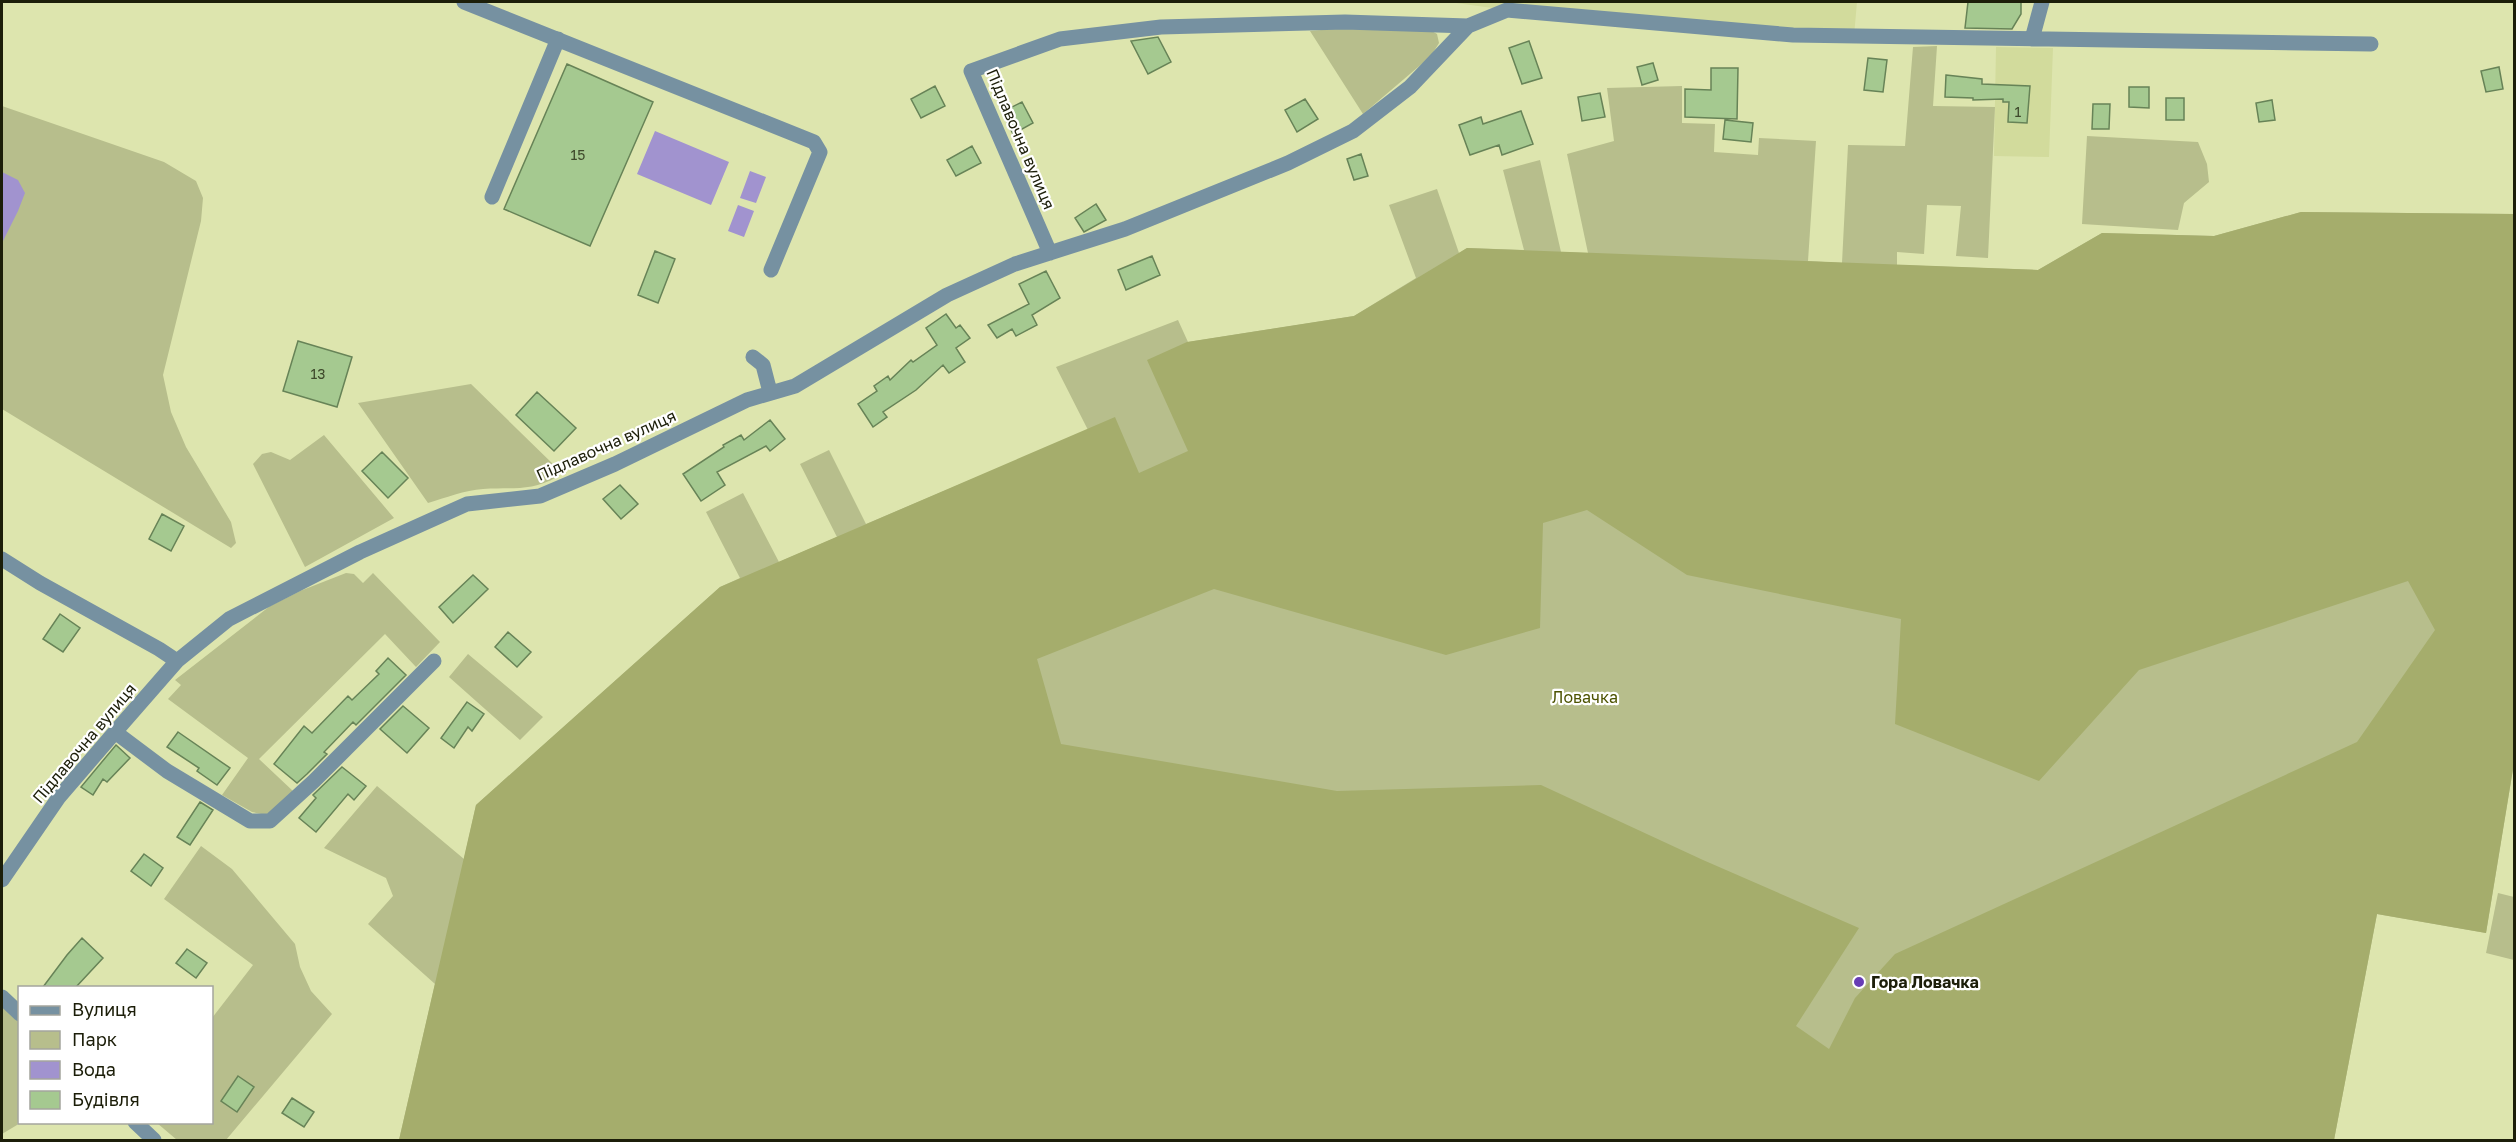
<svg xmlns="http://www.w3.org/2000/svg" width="2516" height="1142" viewBox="0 0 2516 1142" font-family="'Golos Text',sans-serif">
	<rect width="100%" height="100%" fill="#dde5ae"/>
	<path fill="#d2db9c" d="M 1449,2 L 1857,2 L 1854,36 L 1507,10 Z
		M 1996,47 L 2053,48 L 2049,157 L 1994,156 Z"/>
	<path fill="#b7be8c" d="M 1355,27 L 1428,29 L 1437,34 L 1439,43 L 1431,56 L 1363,114 L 1310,31 Z
		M 1937,46 L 1933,106 L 1995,107 L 1988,258 L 1956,256 L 1961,206 L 1927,205 L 1924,254 L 1897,252 L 1897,265 L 2038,270 L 2102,233 L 2214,236 L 2301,212 L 2514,214 L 2514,763 L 2486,933 L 2377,914 L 2334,1140 L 399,1140 L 435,984 L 368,924 L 393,896 L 386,878 L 324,848 L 377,786 L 464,859 L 476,805 L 720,587 L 740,578 L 706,512 L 743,493 L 779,562 L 837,537 L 800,464 L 829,450 L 866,524 L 1088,430 L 1056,367 L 1178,320 L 1188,342 L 1354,316 L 1416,278 L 1389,205 L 1437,189 L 1459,253 L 1467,248 L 1524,250 L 1503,170 L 1540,160 L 1561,252 L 1588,253 L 1567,154 L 1614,141 L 1607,88 L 1682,86 L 1682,123 L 1715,124 L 1714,152 L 1758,155 L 1759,138 L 1816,141 L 1808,261 L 1842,263 L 1848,145 L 1905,146 L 1913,47 Z
		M 2,106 L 164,162 L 196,181 L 203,198 L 201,221 L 163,375 L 171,412 L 186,447 L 231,522 L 236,543 L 231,548 L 2,409 Z
		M 2087,136 L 2198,142 L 2207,164 L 2209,182 L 2184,203 L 2178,230 L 2082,224 Z
		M 471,384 L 556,467 L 558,471 L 557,477 C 530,492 512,487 483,489 C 465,490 445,498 428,503 L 358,403 Z
		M 324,435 L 394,518 L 305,567 L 253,464 L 262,454 L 271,452 L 290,460 Z
		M 346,573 L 354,574 L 363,583 L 373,573 L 440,642 L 416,667 L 385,634 L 259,759 L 294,792 L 266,815 L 252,812 L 222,795 L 248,758 L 168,699 L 181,685 L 175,680 L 270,606 L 300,591 Z
		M 468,654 L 543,717 L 520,740 L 449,677 Z
		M 201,846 L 232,869 L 295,944 L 300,967 L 311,991 L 332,1014 L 226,1140 L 177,1140 L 157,1123 L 212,1122 L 212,1018 L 253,965 L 164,899 Z
		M 2498,893 L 2514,897 L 2514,960 L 2486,953 Z
		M 2,1005 L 20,1021 L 19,1113 L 17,1125 L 2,1134 Z"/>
	<path fill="#a5ad6c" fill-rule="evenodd" d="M 2301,212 L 2514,214 L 2514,763 L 2486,933 L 2377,914 L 2334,1140 L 399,1140 L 476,805 L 720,587 L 1115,417 L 1139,473 L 1188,451 L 1147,360 L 1187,342 L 1354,316 L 1467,248 L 2038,270 L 2102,233 L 2214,236 ZM 1587,510 L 1687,575 L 1901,619 L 1895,724 L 2039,781 L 2139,670 L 2408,581 L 2435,630 L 2357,742 L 1895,954 L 1855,998 L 1829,1049 L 1796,1026 L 1859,928 L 1703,860 L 1541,785 L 1337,791 L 1061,744 L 1037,659 L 1214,589 L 1446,655 L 1540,628 L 1543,523 Z"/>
	<path fill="#a193cf" d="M 655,131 L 729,162 L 711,205 L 637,174 Z
		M 750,171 L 766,177 L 756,203 L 740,198 Z
		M 2,172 L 18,180 L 25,193 L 18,211 L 2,243 Z
		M 738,205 L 754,211 L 744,237 L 728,231 Z"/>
	<path fill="#a5c990" stroke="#678357" stroke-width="1.5" d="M 1968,2 L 2021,2 L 2021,14 L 2012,29 L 1965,28 Z
		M 1158,37 L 1171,62 L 1148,74 L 1131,41 Z
		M 1529,41 L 1542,78 L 1522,84 L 1509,48 Z
		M 1868,58 L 1887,60 L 1883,92 L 1864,90 Z
		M 1653,63 L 1658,80 L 1642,85 L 1637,67 Z
		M 567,64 L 653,102 L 590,246 L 504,209 Z
		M 2499,67 L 2503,89 L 2486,92 L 2481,71 Z
		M 1711,68 L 1738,68 L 1737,119 L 1685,117 L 1685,89 L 1711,90 Z
		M 1946,75 L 1982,79 L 1982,84 L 2030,86 L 2027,123 L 2008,122 L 2009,102 L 2003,102 L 2003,99 L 1973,100 L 1973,98 L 1945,97 Z
		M 935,86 L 945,106 L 921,118 L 911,99 Z
		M 2129,87 L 2149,87 L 2149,108 L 2129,107 Z
		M 1600,93 L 1605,117 L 1582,121 L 1578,97 Z
		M 2166,98 L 2184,98 L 2184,120 L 2166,120 Z
		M 1305,99 L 1318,119 L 1297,132 L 1285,110 Z
		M 2272,100 L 2275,120 L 2259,122 L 2256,103 Z
		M 1022,102 L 1033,123 L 1013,134 L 1002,112 Z
		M 2093,104 L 2110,104 L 2109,129 L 2092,129 Z
		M 1521,111 L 1533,144 L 1502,155 L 1499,145 L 1470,155 L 1459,125 L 1481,117 L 1483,124 Z
		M 1725,120 L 1753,123 L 1751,142 L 1723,139 Z
		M 972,146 L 981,163 L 956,176 L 947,160 Z
		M 1361,154 L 1368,176 L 1354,180 L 1347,159 Z
		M 1096,204 L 1106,220 L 1084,232 L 1075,218 Z
		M 655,251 L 675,259 L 658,303 L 638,295 Z
		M 1152,256 L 1160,275 L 1126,290 L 1118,270 Z
		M 1046,271 L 1060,298 L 1032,315 L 1037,325 L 1016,336 L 1012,329 L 997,338 L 988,325 L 1029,304 L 1019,284 Z
		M 946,314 L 956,328 L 960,325 L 970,338 L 956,348 L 965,362 L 949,373 L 943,365 L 916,390 L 883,412 L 887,417 L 873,427 L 858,404 L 877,391 L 874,386 L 888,376 L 890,380 L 911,360 L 913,362 L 937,345 L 926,328 Z
		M 298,341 L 352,357 L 337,407 L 283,391 Z
		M 537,392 L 576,428 L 554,451 L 516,415 Z
		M 770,420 L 785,439 L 770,451 L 766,446 L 717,472 L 725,485 L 701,501 L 683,474 L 724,447 L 723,445 L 741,435 L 744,440 Z
		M 382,452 L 408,478 L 388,498 L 362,471 Z
		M 620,485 L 638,504 L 621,519 L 603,499 Z
		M 162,514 L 184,526 L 171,551 L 149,539 Z
		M 473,575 L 488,589 L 453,623 L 439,607 Z
		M 60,614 L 80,628 L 63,652 L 43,639 Z
		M 508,632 L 531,652 L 517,667 L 495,647 Z
		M 388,658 L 406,675 L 356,725 L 353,722 L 324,752 L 327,754 L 307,774 L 297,783 L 274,764 L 304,726 L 312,733 L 348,696 L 352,700 L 379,674 L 376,671 Z
		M 467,702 L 484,714 L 472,731 L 468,727 L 454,748 L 441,738 Z
		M 403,706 L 429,728 L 407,753 L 380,729 Z
		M 178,732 L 230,768 L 217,785 L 197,771 L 199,768 L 167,747 Z
		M 116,745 L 130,758 L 107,782 L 103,779 L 93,795 L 81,787 Z
		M 342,767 L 366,786 L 354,800 L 348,794 L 316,832 L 299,818 L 316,798 L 313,795 Z
		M 200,802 L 213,810 L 190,845 L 177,837 Z
		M 144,854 L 163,868 L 151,886 L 131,871 Z
		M 82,938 L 103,958 L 76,987 L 43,987 L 67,955 Z
		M 187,949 L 207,963 L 196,978 L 176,963 Z
		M 238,1076 L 254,1087 L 237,1112 L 221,1101 Z
		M 292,1098 L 314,1112 L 304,1127 L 282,1113 Z"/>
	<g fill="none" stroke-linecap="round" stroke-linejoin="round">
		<path stroke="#7691a1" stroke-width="15" d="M 464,2 L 814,142 L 820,152 L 771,270
			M 2032,39 L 2042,2
			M 492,197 L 558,39
			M 1050,253 L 971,71 L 1060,39 L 1161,27 L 1345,22 L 1468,26
			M 753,357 L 763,365 L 770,392
			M 2,559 L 40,583 L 159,649 L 177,661
			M 115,732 L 167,771 L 250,821 L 270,821 L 314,781 L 434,661
			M 2,880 L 59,797 L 115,732 L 177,661 L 229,619 L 360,552 L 467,504 L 540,496 L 615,464 L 747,400 L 795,386 L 947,295 L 1015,264 L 1125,229 L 1288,163 L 1353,131 L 1410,87 L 1468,26 L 1507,10 L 1793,35 L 2371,44
			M 2,997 L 20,1014
			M 135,1122 L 154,1140"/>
	</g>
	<circle fill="#673db5" stroke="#fff" stroke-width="2" cx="1859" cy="982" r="6"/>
	<g text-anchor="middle" stroke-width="4.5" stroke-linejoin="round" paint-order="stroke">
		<g font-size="14" fill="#3e492b">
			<text x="2018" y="117">1</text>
			<text x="578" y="160">15</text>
			<text x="318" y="379">13</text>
		</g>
		<g font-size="16" fill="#1c1e09" stroke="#fff">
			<text transform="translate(1021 139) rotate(67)" y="6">Підлавочна вулиця</text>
			<text transform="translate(606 445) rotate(-24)" y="6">Підлавочна вулиця</text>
			<text transform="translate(84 743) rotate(-50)" y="6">Підлавочна вулиця</text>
		</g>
		<g font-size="16" fill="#4d5302" stroke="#fff">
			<text x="1585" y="703">Ловачка</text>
		</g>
		<g font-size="16" font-weight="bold" fill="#1c1e09" stroke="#fff" text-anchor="start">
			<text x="1871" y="988">Гора Ловачка</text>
		</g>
	</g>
	<rect width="2516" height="1142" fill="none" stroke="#1c1e09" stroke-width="6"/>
	<rect x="18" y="986" width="195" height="138" fill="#ffffff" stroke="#a4a59d" stroke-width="1.5"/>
	<rect x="30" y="1006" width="30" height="9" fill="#7691a1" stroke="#a4a59d" stroke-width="1.5"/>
	<text x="72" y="1016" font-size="18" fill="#1c1e09">Вулиця</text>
	<rect x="30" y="1031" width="30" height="18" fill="#b7be8c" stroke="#a4a59d" stroke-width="1.5"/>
	<text x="72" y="1046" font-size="18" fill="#1c1e09">Парк</text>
	<rect x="30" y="1061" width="30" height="18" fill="#a193cf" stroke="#a4a59d" stroke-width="1.5"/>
	<text x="72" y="1076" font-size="18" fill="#1c1e09">Вода</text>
	<rect x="30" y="1091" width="30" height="18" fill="#a5c990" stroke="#a4a59d" stroke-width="1.5"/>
	<text x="72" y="1106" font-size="18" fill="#1c1e09">Будівля</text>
</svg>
